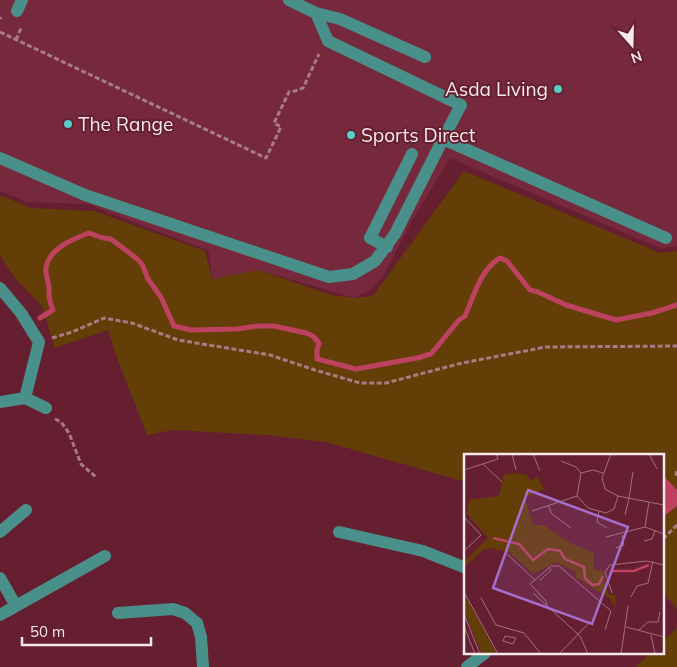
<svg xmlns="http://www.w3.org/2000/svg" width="677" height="667" viewBox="0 0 677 667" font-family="Mulish,sans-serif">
	<rect width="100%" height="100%" fill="#651f30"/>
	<path fill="#76293c" d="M 0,0 L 677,0 L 677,246 L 660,248 L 450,158 L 410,224 L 384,275 L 372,289 L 354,298 L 259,270 L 212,279 L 209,251 L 87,204 L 27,202 L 0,191 Z"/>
	<path fill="#643e07" d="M 464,171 L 660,253 L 677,251 L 677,609 L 663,593 L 663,456 L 466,456 L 466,482 L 326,442 L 267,435 L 173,430 L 147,435 L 117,358 L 108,330 L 55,348 L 42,306 L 15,278 L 0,256 L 0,195 L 30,208 L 94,211 L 205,251 L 212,279 L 259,270 L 331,295 L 354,298 L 373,296 Z
		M 677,628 L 677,667 L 636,667 L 650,653 L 663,653 L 663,641 Z"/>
	<path fill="#bc4260" d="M 663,475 L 677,490 L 677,506 L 663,517 Z"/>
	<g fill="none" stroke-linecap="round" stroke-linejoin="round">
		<path stroke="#bc4260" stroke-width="5" d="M 40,318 L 53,310 C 49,300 49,297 49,287 C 48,280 45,274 46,267 C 50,248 73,239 89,233 L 103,238 L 111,239 L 136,258 L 142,264 L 148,279 L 161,297 L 174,326 L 191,330 L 237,329 L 258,326 L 274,326 L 306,333 L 313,336 L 319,343 L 317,350 L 317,359 L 356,369 L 417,358 L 431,354 L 459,320 L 465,316 C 474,296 480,270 500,258 L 507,261 L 530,290 L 538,292 L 566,305 L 616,320 L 652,313 L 677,305"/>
		<path stroke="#a97b85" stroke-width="3" stroke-dasharray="5 2.5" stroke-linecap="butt" d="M 0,19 L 1,17
			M 0,32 L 266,158 L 281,127 L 274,123 L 289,92 L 295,91 L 303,88 L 319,54
			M 16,40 L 21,28
			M 52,338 L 72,332 L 104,318 L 132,323 L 178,340 L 270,355 L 315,370 L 360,383 L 386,383 L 462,363 L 546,347 L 677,346
			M 55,419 L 61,422 L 69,433 L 81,464 L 97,478
			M 677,471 L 676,474 L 677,477
			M 663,539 L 677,525"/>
		<path stroke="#4a908a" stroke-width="12" d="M 289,0 L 316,13 L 340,19 L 425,57
			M 17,11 L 22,0
			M 316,13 L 328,41 L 461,105 L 443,139 L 666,238
			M 0,158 L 85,195 L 329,277 L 353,274 L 375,261 L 395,234 L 443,139
			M 387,247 L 370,238 L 412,154
			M 0,288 L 21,313 L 39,342 L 25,398 L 0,402
			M 25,398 L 46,408
			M 0,532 L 26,510
			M 339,532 L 423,551 L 466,568
			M 0,578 L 16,606
			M 118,613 L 173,609 L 185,613 L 197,623 L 201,637 L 203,667
			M 0,615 L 105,556
			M 467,667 L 485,653"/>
	</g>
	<g fill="#55cec5" stroke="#651f30" stroke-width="2">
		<circle cx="558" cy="89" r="5"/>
		<circle cx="68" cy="124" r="5"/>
		<circle cx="351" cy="135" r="5"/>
	</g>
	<g text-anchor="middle" stroke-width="4" stroke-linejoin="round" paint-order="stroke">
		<g font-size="19" fill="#fbe9eb" stroke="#651f30" text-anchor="start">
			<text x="548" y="96" text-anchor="end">Asda Living</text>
			<text x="78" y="131">The Range</text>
			<text x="361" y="142">Sports Direct</text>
		</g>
	</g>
	<g transform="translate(464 454)">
		<rect width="200" height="200" fill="#651f30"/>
		<path d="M 50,19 L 63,21 L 66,27 L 73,23 L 80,35 L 61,43 L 69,71 L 80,71 L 104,88 L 130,99 L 130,116 L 139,116 L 143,137 L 146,141 L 151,140 L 152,154 L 145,144 L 111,123 L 112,118 L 92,108 L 69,120 L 45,98 L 26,94 L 19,96 L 0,113 L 0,108 L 24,84 L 3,60 L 5,46 L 35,42 L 40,21 ZM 0,140 L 33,200 L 18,200 L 0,157 Z" fill="#643e07"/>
		<path fill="none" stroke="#bc4260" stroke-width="2.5" d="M 29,84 L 55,90 L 69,106 L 84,95 L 96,97 L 101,105 L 120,113 L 121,124 L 128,131 L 135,130 L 139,122M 148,117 L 170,117 L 185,111"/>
		<path fill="none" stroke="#a1707b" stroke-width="1" d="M 48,0 L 52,16M 69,0 L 76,17M 147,0 L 138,24 L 141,35 L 154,42 L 200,51M 185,0 L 193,15M 97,7 L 112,13 L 117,19M 19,10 L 38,28M 0,16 L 34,5 L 32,0M 139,19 L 129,16 L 117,19 L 113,42 L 124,54 L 142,59 L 150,55 L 154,42M 165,44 L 169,18M 84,51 L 88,60 L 107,74M 68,57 L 113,42M 135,57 L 133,68 L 143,74M 161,61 L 165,44M 0,63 L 17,81 L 0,97M 181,73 L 200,80M 142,83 L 181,73 L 185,48M 180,87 L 188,85 L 191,77M 152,94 L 160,91 L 158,81M 43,100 L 71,126 L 66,130 L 82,147 L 83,152M 71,126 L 87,112 L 95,112 L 147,157 L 141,176M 76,126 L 87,116 L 85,113M 0,138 L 34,200M 69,139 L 116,182 L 124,200M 148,139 L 141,118 L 146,111 L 183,107 L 200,111M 167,143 L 173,132 L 184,129 L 189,107M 17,144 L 32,171 L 60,179 L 77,200M 0,160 L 16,200M 0,172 L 11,200M 162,173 L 200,183M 175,176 L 184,168 L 194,168 L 196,158M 187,181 L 191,200M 41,182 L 52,184 L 49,190 L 39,187 ZM 95,200 L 126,168M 157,200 L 164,152"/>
		<path fill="#a86ece" fill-opacity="0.15" stroke="#a86ece" stroke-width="2.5" d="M 64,36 L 164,73 L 128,170 L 29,134 Z"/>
		<rect width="200" height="200" fill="none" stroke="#fbe9eb" stroke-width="2.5"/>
	</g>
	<g transform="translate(632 45) rotate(160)" stroke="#651f30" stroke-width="4" paint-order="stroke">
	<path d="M0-4L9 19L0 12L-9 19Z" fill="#fbe9eb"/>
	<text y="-8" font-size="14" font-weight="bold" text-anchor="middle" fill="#fbe9eb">N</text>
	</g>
	<path d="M22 637v8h129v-8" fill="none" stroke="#fbe9eb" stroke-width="2.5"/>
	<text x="30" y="637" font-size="15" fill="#fbe9eb" stroke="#651f30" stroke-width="4" paint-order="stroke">50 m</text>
</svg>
